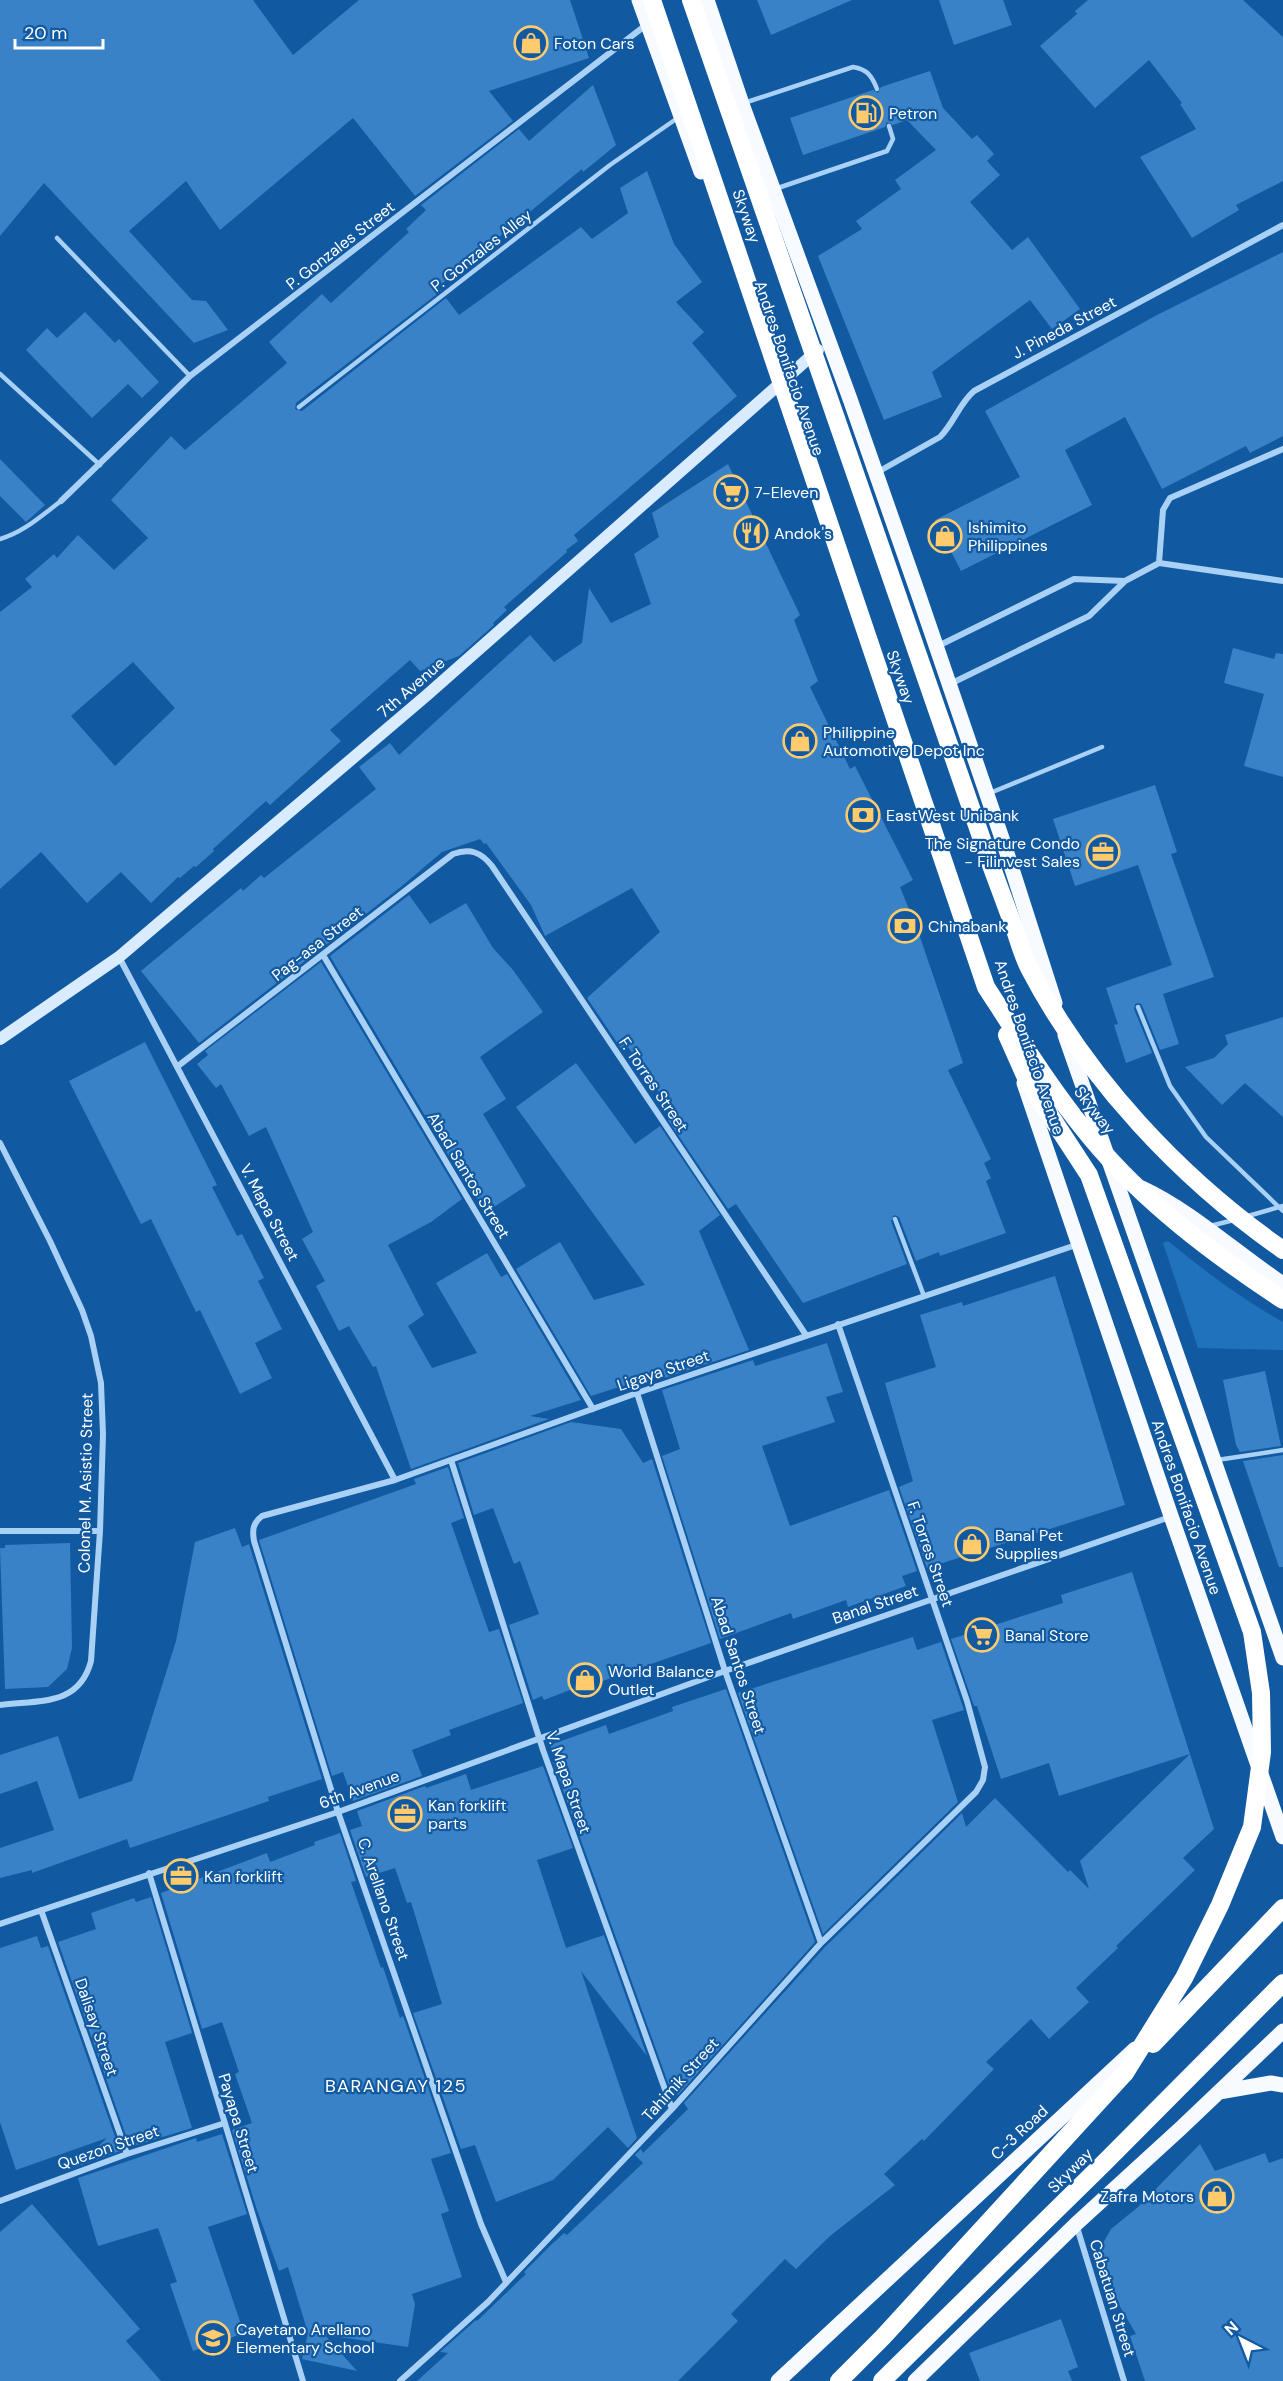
<svg xmlns="http://www.w3.org/2000/svg" width="1283" height="2381" viewBox="0 0 1283 2381" font-family="'DM Sans',sans-serif">
	<rect width="100%" height="100%" fill="#1159a0"/>
	<path fill="#2072bd" d="M 1168,1241 C 1205,1271 1241,1299 1283,1322 L 1283,1350 L 1198,1348 L 1163,1243 Z"/>
	<path fill="#3a82c7" fill-rule="evenodd" d="M 0,0 L 253,0 L 293,55 L 359,0 L 570,0 L 589,58 L 489,91 L 513,121 L 415,196 L 353,118 L 220,230 L 186,181 L 129,231 L 192,300 L 206,301 L 228,330 L 194,343 L 44,183 L 0,236 Z
		M 757,0 L 852,0 L 771,35 Z
		M 939,0 L 1003,0 L 1012,25 L 954,45 Z
		M 1088,0 L 1243,0 L 1283,37 L 1283,181 L 1236,205 L 1239,210 L 1192,238 L 1140,157 L 1196,129 L 1180,104 L 1182,103 L 1149,60 L 1095,108 L 1040,46 L 1077,14 L 1075,11 Z
		M 930,71 L 943,108 L 972,139 L 977,135 L 994,154 L 987,161 L 1000,175 L 970,202 L 1012,250 L 1028,237 L 1080,309 L 1052,329 L 1030,300 L 932,372 L 942,397 L 884,420 L 818,256 L 862,229 L 856,221 L 901,189 L 895,180 L 936,150 L 907,120 L 893,125 L 887,122 L 885,127 L 803,155 L 790,118 L 873,90 L 878,93 L 881,87 Z
		M 593,85 L 616,145 L 583,172 L 582,169 L 438,287 L 441,291 L 296,403 L 295,409 L 302,411 L 446,298 L 459,315 L 581,227 L 592,239 L 628,213 L 620,188 L 647,171 L 674,244 L 702,282 L 676,302 L 704,332 L 692,343 L 737,396 L 574,535 L 578,541 L 566,550 L 567,552 L 504,607 L 507,610 L 493,623 L 494,625 L 459,656 L 420,671 L 410,660 L 330,730 L 341,741 L 270,805 L 266,801 L 213,849 L 214,851 L 196,867 L 194,866 L 180,878 L 178,877 L 151,903 L 121,872 L 87,903 L 41,852 L 0,889 L 0,612 L 32,587 L 25,579 L 54,554 L 57,558 L 78,535 L 114,570 L 148,538 L 111,500 L 171,436 L 185,450 L 287,363 L 269,342 L 322,294 L 331,303 L 409,232 L 406,229 L 426,210 L 421,205 L 519,129 L 529,141 ZM 133,662 L 175,708 L 115,766 L 71,716 Z
		M 1283,252 L 1283,436 L 1250,453 L 1246,446 L 1162,489 L 1125,417 L 1065,450 L 1092,505 L 961,571 L 935,520 L 1020,477 L 985,411 L 1155,316 Z
		M 85,312 L 115,343 L 119,339 L 159,382 L 142,398 L 128,384 L 92,418 L 26,350 L 47,328 L 57,338 Z
		M 0,459 L 45,505 L 26,522 L 0,496 Z
		M 728,464 L 800,615 L 794,620 L 818,681 L 810,687 L 850,769 L 855,766 L 913,880 L 900,887 L 919,934 L 963,1063 L 948,1070 L 991,1159 L 984,1163 L 991,1178 L 986,1181 L 1006,1233 L 940,1256 L 939,1252 L 916,1261 L 899,1217 L 894,1215 L 891,1221 L 907,1264 L 803,1303 L 736,1204 L 728,1209 L 668,1120 L 675,1115 L 628,1047 L 622,1050 L 587,998 L 660,932 L 632,888 L 545,936 L 531,905 L 486,843 L 484,844 L 480,839 L 442,852 L 402,886 L 199,1043 L 141,971 L 241,888 L 243,891 L 261,875 L 264,878 L 376,789 L 359,767 L 390,743 L 399,755 L 530,635 L 554,662 L 582,643 L 589,588 L 611,623 L 651,604 L 634,554 L 659,537 L 652,513 Z
		M 1233,648 L 1274,659 L 1276,653 L 1283,654 L 1283,777 L 1244,766 L 1264,694 L 1224,683 Z
		M 1155,785 L 1177,852 L 1171,854 L 1214,977 L 1163,994 L 1179,1044 L 1160,1050 L 1142,1005 L 1139,1003 L 1135,1004 L 1134,1009 L 1152,1053 L 1126,1063 L 1114,1025 L 1118,1024 L 1106,988 L 1172,965 L 1138,865 L 1075,886 L 1053,819 Z
		M 409,895 L 430,924 L 466,903 L 493,948 L 513,970 L 543,1012 L 480,1057 L 506,1099 L 483,1114 L 526,1186 L 486,1212 L 473,1192 L 471,1193 L 330,956 Z
		M 321,962 L 462,1199 L 431,1222 L 388,1245 L 424,1315 L 408,1326 L 432,1368 L 477,1353 L 436,1283 L 487,1253 L 501,1277 L 507,1274 L 581,1400 L 530,1416 L 549,1419 L 411,1469 L 376,1366 L 373,1367 L 349,1326 L 339,1331 L 316,1286 L 325,1281 L 302,1239 L 313,1232 L 266,1127 L 249,1136 L 221,1084 L 216,1088 L 197,1064 L 208,1055 L 205,1051 Z
		M 1283,1017 L 1283,1117 L 1245,1083 L 1222,1105 L 1185,1067 L 1214,1058 L 1228,1044 L 1225,1035 Z
		M 145,1042 L 217,1185 L 212,1187 L 237,1236 L 242,1234 L 264,1278 L 258,1281 L 282,1329 L 255,1343 L 272,1378 L 240,1394 L 200,1310 L 196,1312 L 151,1219 L 141,1224 L 69,1081 Z
		M 576,1063 L 635,1144 L 660,1126 L 720,1215 L 699,1231 L 749,1350 L 658,1380 L 657,1375 L 591,1396 L 516,1269 L 560,1242 L 594,1300 L 645,1285 L 516,1107 Z
		M 1055,1276 L 1125,1505 L 927,1568 L 899,1487 L 913,1481 L 885,1383 L 936,1367 L 920,1315 L 962,1302 L 963,1306 Z
		M 827,1343 L 843,1392 L 826,1397 L 835,1422 L 762,1446 L 790,1526 L 889,1490 L 917,1571 L 902,1576 L 906,1586 L 848,1607 L 846,1600 L 793,1619 L 791,1613 L 720,1639 L 662,1456 L 680,1449 L 662,1390 L 753,1360 L 755,1366 Z
		M 1265,1371 L 1281,1446 L 1240,1452 L 1236,1445 L 1223,1380 Z
		M 571,1422 L 621,1429 L 643,1463 L 652,1459 L 711,1643 L 597,1683 L 596,1680 L 544,1700 L 542,1696 L 533,1700 L 509,1625 L 539,1614 L 520,1561 L 514,1564 L 493,1508 L 474,1515 L 458,1463 Z
		M 1283,1455 L 1283,1567 L 1279,1567 L 1243,1461 Z
		M 448,1467 L 464,1518 L 451,1523 L 489,1632 L 499,1629 L 523,1703 L 449,1730 L 451,1735 L 412,1750 L 422,1776 L 353,1801 L 343,1772 L 332,1776 L 259,1540 L 416,1484 L 414,1479 Z
		M 235,1528 L 242,1547 L 249,1544 L 322,1779 L 268,1797 L 269,1801 L 130,1848 L 127,1839 L 32,1873 L 32,1870 L 0,1878 L 0,1848 L 54,1830 L 37,1781 L 0,1794 L 0,1755 L 58,1736 L 79,1799 L 132,1781 L 176,1641 L 195,1542 Z
		M 70,1543 L 72,1648 L 67,1669 L 48,1687 L 5,1689 L 0,1548 L 5,1548 L 5,1545 Z
		M 1132,1572 L 1190,1754 L 1059,1796 L 1049,1763 L 1001,1779 L 977,1706 L 974,1706 L 951,1639 L 1063,1603 L 1061,1595 Z
		M 913,1637 L 917,1650 L 941,1642 L 964,1710 L 932,1720 L 958,1802 L 823,1934 L 738,1693 Z
		M 726,1689 L 815,1942 L 678,2095 L 668,2083 L 553,1762 L 556,1761 L 550,1745 L 606,1725 L 609,1734 L 673,1711 L 672,1707 Z
		M 1190,1754 L 1214,1829 L 1183,1858 L 1195,1870 L 1116,1946 L 1118,1948 L 1076,1988 L 1089,2002 L 1049,2039 L 1031,2019 L 986,2062 L 994,2069 L 924,2141 L 922,2139 L 884,2174 L 895,2185 L 830,2236 L 796,2269 L 785,2259 L 731,2314 L 738,2321 L 678,2381 L 417,2381 L 448,2353 L 440,2352 L 476,2320 L 477,2321 L 526,2274 L 524,2272 L 550,2246 L 564,2233 L 567,2235 L 643,2163 L 635,2155 L 641,2149 L 643,2153 L 688,2109 L 684,2103 L 825,1947 L 962,1813 L 966,1827 L 995,1798 L 1068,1872 L 1070,1870 L 1089,1889 L 1080,1861 Z
		M 543,1766 L 573,1848 L 537,1860 L 566,1948 L 604,1935 L 647,2056 L 581,1971 L 637,2138 L 628,2148 L 608,2127 L 553,2180 L 496,2202 L 475,2145 L 461,2149 L 413,2013 L 442,2004 L 411,1902 L 407,1903 L 395,1868 L 366,1877 L 350,1830 L 362,1826 L 357,1811 L 425,1786 L 426,1788 L 466,1774 L 471,1790 Z
		M 340,1833 L 356,1881 L 351,1882 L 381,1968 L 383,1967 L 400,2018 L 403,2016 L 451,2153 L 431,2159 L 449,2211 L 441,2214 L 462,2277 L 412,2294 L 415,2304 L 408,2347 L 325,2335 L 357,2371 L 302,2359 L 308,2333 L 288,2267 L 279,2271 L 257,2210 L 232,2130 L 252,2123 L 235,2074 L 239,2072 L 222,2022 L 202,2029 L 161,1893 L 267,1853 L 270,1862 L 315,1845 L 314,1842 Z
		M 151,1897 L 192,2033 L 165,2042 L 192,2128 L 130,2147 L 58,1942 L 96,1929 L 91,1913 L 134,1898 L 136,1902 Z
		M 37,1936 L 41,1948 L 48,1946 L 120,2151 L 76,2167 L 107,2138 L 16,2170 L 0,2122 L 0,1948 Z
		M 222,2134 L 247,2214 L 208,2227 L 244,2333 L 193,2351 L 170,2284 L 177,2282 L 158,2228 L 98,2246 L 78,2178 L 196,2138 L 197,2142 Z
		M 1200,2144 L 1215,2171 L 1265,2153 L 1269,2163 L 1283,2158 L 1283,2381 L 1145,2381 L 1130,2336 L 1136,2334 L 1111,2291 L 1101,2262 L 1102,2245 L 1111,2229 L 1138,2207 Z
		M 32,2204 L 140,2329 L 126,2341 L 161,2381 L 0,2381 L 0,2232 Z
		M 1061,2319 L 1078,2367 L 1068,2371 L 1072,2381 L 980,2381 L 969,2353 Z"/>
	<g fill="none" stroke-linecap="round" stroke-linejoin="round">
		<path stroke="#a9d0f5" stroke-width="4.5" d="M 744,103 L 853,67 C 867,69 872,76 877,89
			M 775,189 L 887,151 L 893,139 L 889,126
			M 57,238 L 190,376
			M 0,374 L 100,465
			M 299,407 L 610,165 L 679,117
			M 0,539 C 24,532 41,516 61,501
			M 990,793 L 1102,747
			M 1138,1007 L 1170,1086 L 1206,1137 L 1283,1211
			M 1248,1216 L 1283,1206
			M 895,1219 L 924,1296
			M 1210,1226 L 1234,1220
			M 1217,1460 L 1283,1450"/>
		<path stroke="#a9d0f5" stroke-width="6" d="M 876,473 L 940,437 C 954,423 959,404 974,391 L 1283,225
			M 61,501 L 190,376 L 646,25
			M 1159,563 L 1163,510 L 1170,498 L 1283,449
			M 938,646 L 1074,579 L 1125,581
			M 950,684 L 1089,616 L 1125,581 L 1159,563 L 1283,581
			M 323,955 L 593,1409
			M 119,957 L 395,1480
			M 178,1066 L 453,854 C 470,848 481,852 492,866 L 806,1335
			M 0,1143 L 50,1241 L 82,1310 L 91,1336 L 101,1383 L 103,1434 L 100,1531 L 91,1661 C 79,1707 38,1700 0,1705
			M 637,1393 L 725,1671 L 821,1943
			M 451,1460 L 543,1750 L 672,2109
			M 0,1531 L 100,1531
			M 149,1873 L 303,2381
			M 41,1910 L 127,2154
			M 0,1924 L 338,1812 L 725,1671 L 1170,1517
			M 0,2201 L 127,2154 L 225,2123
			M 1076,2224 L 1124,2381
			M 506,2282 L 481,2224 L 338,1812 L 254,1541 C 252,1530 253,1523 262,1516 L 395,1480 L 637,1393 L 1079,1244
			M 400,2381 L 488,2302 L 672,2109 L 821,1943 L 976,1792 L 983,1780 L 985,1767 L 967,1701 L 838,1324"/>
		<path stroke="#d9ebfe" stroke-width="12" d="M 0,1039 L 119,957 L 427,695 L 818,350"/>
		<path stroke="#f7faff" stroke-width="15" d="M 639,0 L 701,172
			M 707,0 L 742,104 L 850,399 L 919,596 L 1006,850 L 1055,1003
			M 1065,1035 L 1283,1658
			M 1024,1083 L 1171,1516 L 1283,1837
			M 1142,1188 C 1193,1212 1236,1253 1283,1284
			M 1219,2092 L 1271,2083 L 1283,2085
			M 778,2381 L 1135,2049
			M 915,2381 L 1076,2224 L 1181,2128 L 1283,2031"/>
		<path stroke="#fff" stroke-width="18" d="M 839,2381 L 883,2337 L 1125,2073
			M 882,2381 L 1104,2163 L 1283,1983"/>
		<path stroke="#fff" stroke-width="18" d="M 652,0 L 986,987 C 1019,1038 1052,1091 1091,1138 C 1144,1202 1213,1254 1283,1300
			M 691,0 L 988,857 C 997,881 1006,906 1015,930 C 1019,942 1023,956 1029,968 C 1087,1079 1181,1179 1283,1250
			M 1007,1035 L 1027,1080 L 1089,1175 L 1252,1632 L 1261,1693 L 1262,1752 L 1252,1827 L 1220,1905 L 1184,1978 L 1125,2073
			M 1153,2044 L 1283,1908"/>
	</g>
	<defs>
		<g id="shop-ring" transform="scale(1.725)"><circle r="9.5" fill="#1159a0" stroke="#ffcb6d" stroke-width="1.5"/><path d="M-5-2.5h2.3a2.7 3.5 0 0 1 5.4 0H5L5.5 6h-11ZM-1.5-2.5h3a1.5 2.3 0 0 0-3 0Z" fill="#ffcb6d"/></g>
		<g id="fuel-ring" transform="scale(1.725)"><circle r="9.5" fill="#1159a0" stroke="#ffcb6d" stroke-width="1.5"/><path d="M-5.5-6h7V0h2V4h1.3V-2.5L3-4.5l.8-.8L6-3V5H2.5V1h-1V6h-7ZM-4.2-4.7v3.2H.2V-4.7Z" fill="#ffcb6d"/></g>
		<g id="supermarket-ring" transform="scale(1.725)"><circle r="9.5" fill="#1159a0" stroke="#ffcb6d" stroke-width="1.5"/><path d="M-6-5.5h2.5l.6 2H6L4.5 2H-2.5L-4.4-4H-6ZM-1.5 3.2a1.3 1.3 0 1 0 .1 0ZM3 3.2a1.3 1.3 0 1 0 .1 0Z" fill="#ffcb6d"/></g>
		<g id="restaurant-ring" transform="scale(1.725)"><circle r="9.5" fill="#1159a0" stroke="#ffcb6d" stroke-width="1.5"/><path d="M-5-6h1v4h1v-4h1v4h1v-4h1v5L-1.5 .5V6h-2V.5L-5-1ZM5-6V6H3V1.5H1.5Q1.5-4 5-6Z" fill="#ffcb6d"/></g>
		<g id="bank-ring" transform="scale(1.725)"><circle r="9.5" fill="#1159a0" stroke="#ffcb6d" stroke-width="1.5"/><path d="M-6-4H6V4H-6ZM0-2.3a2.3 2.3 0 1 0 0 4.6a2.3 2.3 0 1 0 0-4.6Z" fill="#ffcb6d"/></g>
		<g id="office-ring" transform="scale(1.725)"><circle r="9.5" fill="#1159a0" stroke="#ffcb6d" stroke-width="1.5"/><path d="M-6-3h4V-5.5h4V-3h4V5H-6ZM-1-4.5V-3h2v-1.5ZM-6 0V1H6V0Z" fill="#ffcb6d"/></g>
		<g id="school-ring" transform="scale(1.725)"><circle r="9.5" fill="#1159a0" stroke="#ffcb6d" stroke-width="1.5"/><path d="M0-5L7-2L0 1L-7-2ZM-4 1L0 2.5L4 1V4Q0 6-4 4Z" fill="#ffcb6d"/></g>
	</defs>
	<g fill-rule="evenodd">
		<use href="#shop-ring" x="531" y="43"/>
		<use href="#fuel-ring" x="866" y="113"/>
		<use href="#supermarket-ring" x="731" y="492"/>
		<use href="#restaurant-ring" x="751" y="533"/>
		<use href="#shop-ring" x="945" y="536"/>
		<use href="#shop-ring" x="800" y="741"/>
		<use href="#bank-ring" x="863" y="815"/>
		<use href="#office-ring" x="1103" y="852"/>
		<use href="#bank-ring" x="905" y="926"/>
		<use href="#shop-ring" x="972" y="1544"/>
		<use href="#supermarket-ring" x="982" y="1635"/>
		<use href="#shop-ring" x="585" y="1680"/>
		<use href="#office-ring" x="405" y="1814"/>
		<use href="#office-ring" x="181" y="1876"/>
		<use href="#shop-ring" x="1217" y="2196"/>
		<use href="#school-ring" x="213" y="2338"/>
	</g>
	<g text-anchor="middle" stroke-width="4.5" stroke-linejoin="round" paint-order="stroke">
		<g font-size="16" fill="#fff" stroke="#1159a0" text-anchor="start">
			<text x="554" y="49">Foton Cars</text>
			<text x="889" y="119">Petron</text>
			<text x="754" y="498">7-Eleven</text>
			<text x="968" y="533">Ishimito<tspan x="968" dy="18">Philippines</tspan></text>
			<text x="774" y="539">Andok's</text>
			<text x="823" y="738">Philippine<tspan x="823" dy="18">Automotive Depot Inc</tspan></text>
			<text x="886" y="821">EastWest Unibank</text>
			<text x="1080" y="849" text-anchor="end">The Signature Condo<tspan x="1080" dy="18">- Filinvest Sales</tspan></text>
			<text x="928" y="932">Chinabank</text>
			<text x="995" y="1541">Banal Pet<tspan x="995" dy="18">Supplies</tspan></text>
			<text x="1005" y="1641">Banal Store</text>
			<text x="608" y="1677">World Balance<tspan x="608" dy="18">Outlet</tspan></text>
			<text x="428" y="1811">Kan forklift<tspan x="428" dy="18">parts</tspan></text>
			<text x="204" y="1882">Kan forklift</text>
			<text x="1194" y="2202" text-anchor="end">Zafra Motors</text>
			<text x="236" y="2335">Cayetano Arellano<tspan x="236" dy="18">Elementary School</tspan></text>
		</g>
		<g font-size="16" fill="#fff" stroke="#1159a0">
			<text transform="translate(747 216) rotate(71)" y="6">Skyway</text>
			<text transform="translate(340 245) rotate(-38)" y="6">P. Gonzales Street</text>
			<text transform="translate(481 250) rotate(-38)" y="6">P. Gonzales Alley</text>
			<text transform="translate(1064 327) rotate(-28)" y="6">J. Pineda Street</text>
			<text transform="translate(790 368) rotate(71)" y="6">Andres Bonifacio Avenue</text>
			<text transform="translate(901 677) rotate(71)" y="6">Skyway</text>
			<text transform="translate(411 687) rotate(-41)" y="6">7th Avenue</text>
			<text transform="translate(317 943) rotate(-38)" y="6">Pag-asa Street</text>
			<text transform="translate(1030 1047) rotate(71)" y="6">Andres Bonifacio Avenue</text>
			<text transform="translate(654 1084) rotate(56)" y="6">F. Torres Street</text>
			<text transform="translate(1095 1110) rotate(52)" y="6">Skyway</text>
			<text transform="translate(469 1175) rotate(59)" y="6">Abad Santos Street</text>
			<text transform="translate(270 1212) rotate(62)" y="6">V. Mapa Street</text>
			<text transform="translate(663 1370) rotate(-19)" y="6">Ligaya Street</text>
			<text transform="translate(85 1483) rotate(-89)" y="6">Colonel M. Asistio Street</text>
			<text transform="translate(1187 1507) rotate(71)" y="6">Andres Bonifacio Avenue</text>
			<text transform="translate(931 1554) rotate(71)" y="6">F. Torres Street</text>
			<text transform="translate(875 1604) rotate(-19)" y="6">Banal Street</text>
			<text transform="translate(739 1665) rotate(72)" y="6">Abad Santos Street</text>
			<text transform="translate(569 1782) rotate(71)" y="6">V. Mapa Street</text>
			<text transform="translate(359 1789) rotate(-20)" y="6">6th Avenue</text>
			<text transform="translate(384 1899) rotate(71)" y="6">C. Arellano Street</text>
			<text transform="translate(97 2027) rotate(71)" y="6">Dalisay Street</text>
			<text transform="translate(680 2079) rotate(-48)" y="6">Tahimik Street</text>
			<text transform="translate(239 2123) rotate(73)" y="6">Payapa Street</text>
			<text transform="translate(1019 2132) rotate(-43)" y="6">C-3 Road</text>
			<text transform="translate(108 2147) rotate(-19)" y="6">Quezon Street</text>
			<text transform="translate(1070 2170) rotate(-45)" y="6">Skyway</text>
			<text transform="translate(1113 2298) rotate(73)" y="6">Cabatuan Street</text>
		</g>
		<g font-size="18" letter-spacing="1.5" fill="#fff" stroke="#1159a0">
			<text x="396" y="2092">BARANGAY 125</text>
		</g>
	</g>
	<g transform="translate(1241 2339) rotate(318)" stroke="#1159a0" stroke-width="4.5" paint-order="stroke">
	<path d="M0-4.5L10 22L0 15L-10 22Z" fill="#ffffff"/>
	<text y="-9" font-size="16" font-weight="bold" text-anchor="middle" fill="#ffffff">N</text>
	</g>
	<path d="M15 39v9h88v-9" fill="none" stroke="#ffffff" stroke-width="3"/>
	<text x="24" y="39" font-size="18" fill="#ffffff" stroke="#1159a0" stroke-width="4.5" paint-order="stroke">20 m</text>
</svg>
